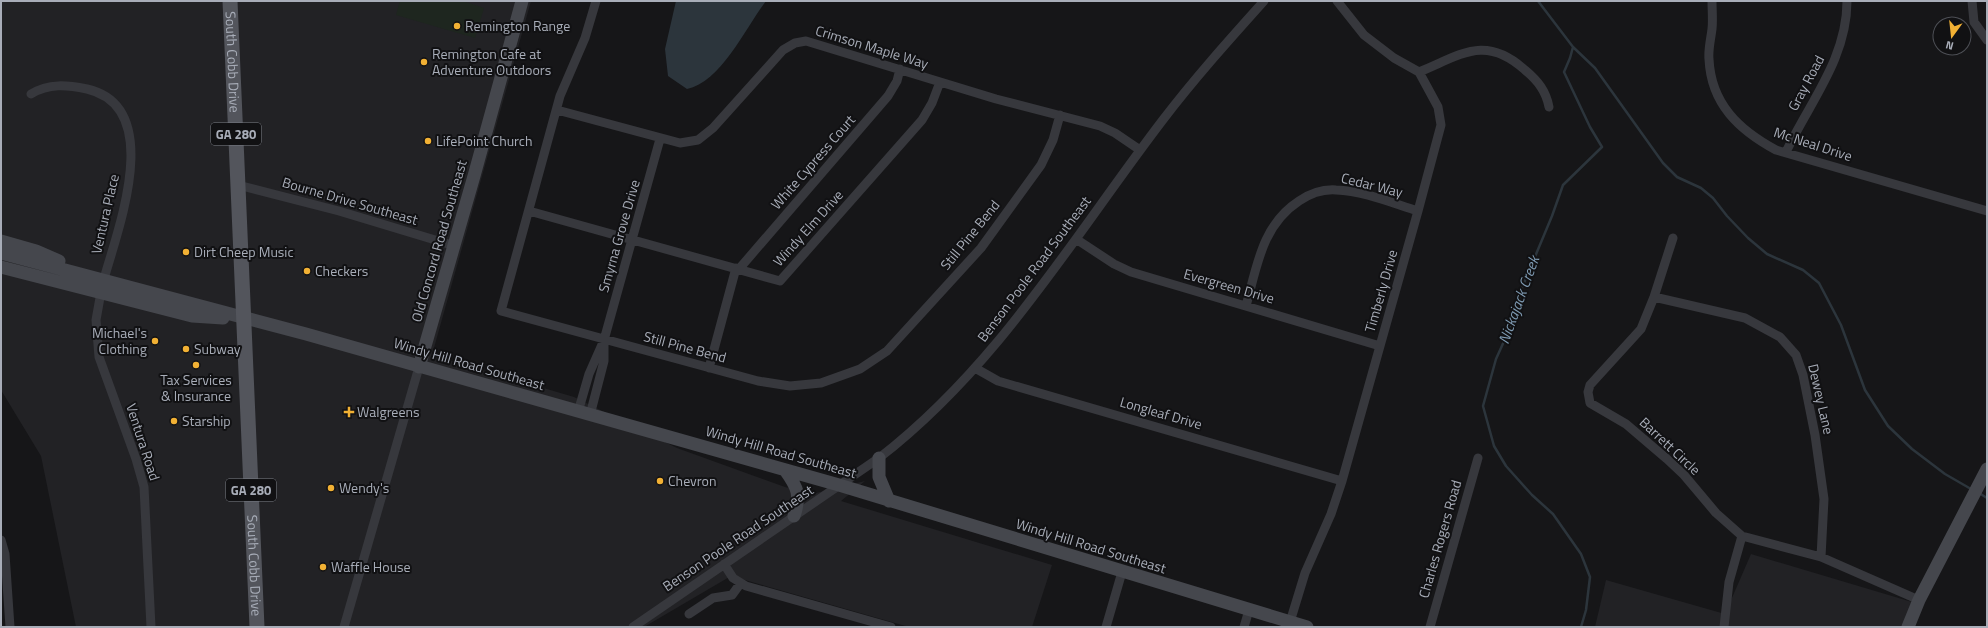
<svg xmlns="http://www.w3.org/2000/svg" width="1988" height="628" viewBox="0 0 1988 628" font-family="'Titillium Web',sans-serif">
	<rect width="100%" height="100%" fill="#161618"/>
	<path fill="#222225" d="M 1,1 L 531,1 L 432,355 L 574,397 L 677,448 L 785,487 L 812,494 L 865,481 L 841,501 L 1052,565 L 1032,627 L 909,627 L 731,576 L 644,627 L 76,627 L 41,456 L 1,390 Z
		M 1751,554 L 1912,602 L 1902,627 L 1595,627 L 1606,580 L 1725,614 Z"/>
	<path fill="#1e261f" d="M 400,1 L 463,1 L 484,8 L 475,38 L 396,15 Z"/>
	<path fill="#2c353c" d="M 676,1 L 766,1 C 746,27 721,82 687,89 L 668,76 L 665,49 Z"/>
	<g fill="none" stroke-linecap="round" stroke-linejoin="round">
		<path stroke="#2c353c" stroke-width="2.5" d="M 1538,1 L 1573,47 L 1595,68 L 1663,163 L 1677,177 L 1701,188 L 1713,198 L 1727,216 L 1748,238 L 1767,254 L 1803,270 L 1819,283 L 1841,325 L 1865,390 L 1888,426 L 1912,449 L 1945,474 L 1971,489
			M 1573,47 L 1570,58 L 1564,72 L 1590,127 L 1602,147 L 1563,185 L 1552,216 L 1519,295 L 1520,306 L 1496,359 L 1483,406 L 1494,446 L 1506,466 L 1532,495 L 1553,514 L 1581,554 L 1590,577 L 1586,610 L 1581,627
			M 1979,493 L 1987,498"/>
		<path stroke="#37383d" stroke-width="9" d="M 596,1 L 585,38 L 560,96 L 501,311 L 758,381 L 790,386 L 821,383 L 860,369 L 887,351 L 981,248 L 1041,165 L 1053,140 L 1060,115
			M 1712,1 C 1712,10 1713,20 1712,29 C 1711,38 1708,49 1709,59 C 1711,104 1739,130 1776,150 L 1987,211
			M 1972,1 L 1974,22 L 1987,40
			M 1419,72 C 1461,55 1485,34 1525,70 C 1538,81 1546,91 1549,107
			M 31,94 C 49,83 67,85 87,89 C 166,107 117,231 104,279
			M 557,110 L 680,143 L 698,140 L 713,128 L 783,50 L 795,43 L 806,41 L 996,99 L 1100,126 L 1115,133 L 1140,150
			M 1786,152 C 1809,103 1847,59 1847,1
			M 238,185 L 339,211 L 455,246
			M 529,211 L 780,281 L 922,120 L 932,103 L 940,82
			M 1673,238 L 1654,297 L 1641,329 L 1590,385 L 1588,392 L 1590,403 L 1626,424 L 1667,459 L 1684,475 L 1716,513 L 1742,536 L 1821,557 L 1919,600
			M 1076,239 L 1114,264 L 1131,272 L 1380,346
			M 739,269 L 888,96 L 897,81 L 900,69
			M 101,292 L 96,320 L 99,357 L 136,459 L 144,487 L 151,627
			M 1654,297 L 1745,318 L 1780,337 L 1796,355 L 1803,375 L 1815,435 L 1824,499 L 1821,557
			M 1246,306 C 1257,266 1262,225 1299,201 C 1311,193 1322,189 1336,190 C 1364,191 1392,203 1418,211
			M 709,368 L 736,268
			M 975,368 L 998,381 L 1342,481
			M 578,412 L 589,374 L 604,340 L 660,139
			M 590,415 L 604,361 L 604,343
			M 1,540 L 5,554 L 10,627
			M 724,564 L 733,578 L 746,586 L 891,627
			M 689,614 L 713,598 L 732,595 L 740,584
			M 1290,622 L 1305,573 L 1331,514 L 1342,481 L 1418,211 L 1441,125 L 1438,107 L 1419,72 L 1394,58 L 1364,35 L 1337,1
			M 344,627 L 419,367
			M 633,627 L 879,458 C 998,366 1072,239 1162,121 C 1194,79 1229,40 1264,1
			M 1106,627 L 1122,572
			M 1244,627 L 1249,610
			M 1430,627 L 1478,458
			M 1724,627 L 1729,582 L 1742,536"/>
		<path stroke="#45474d" stroke-width="13" d="M 1,241 L 36,251 L 59,261
			M 1,253 L 306,334 L 839,485 L 1307,627
			M 1,267 L 192,316 L 223,318
			M 419,367 L 474,176 L 522,1
			M 879,458 L 879,477 L 889,501
			M 785,470 C 798,488 801,495 794,516
			M 1908,627 L 1919,600 L 1987,469"/>
		<path stroke="#53555c" stroke-width="15" id="s1" d="M 230,1 L 257,627"/>
	</g>
	<g fill="#f2b134" stroke="#111113" stroke-width="1.5">
		<circle cx="457" cy="26" r="4"/>
		<circle cx="424" cy="62" r="4"/>
		<circle cx="428" cy="141" r="4"/>
		<circle cx="186" cy="252" r="4"/>
		<circle cx="307" cy="271" r="4"/>
		<circle cx="155" cy="341" r="4"/>
		<circle cx="186" cy="349" r="4"/>
		<circle cx="196" cy="365" r="4"/>
		<path d="M347 406h4v4h4v4h-4v4h-4v-4h-4v-4h4z"/>
		<circle cx="174" cy="421" r="4"/>
		<circle cx="660" cy="481" r="4"/>
		<circle cx="331" cy="488" r="4"/>
		<circle cx="323" cy="567" r="4"/>
	</g>
	<g text-anchor="middle" stroke-width="4" stroke-linejoin="round" paint-order="stroke">
		<g fill="#111113" stroke="#7b7e86" stroke-width="1">
			<rect x="211" y="123" width="50" height="22" rx="3"/>
			<rect x="226" y="479" width="50" height="22" rx="3"/>
		</g>
		<g font-size="13" font-weight="bold" fill="#a8adb8">
			<text x="236" y="139">GA 280</text>
			<text x="251" y="495">GA 280</text>
		</g>
		<g font-size="14" fill="#a8adb8" stroke="#111113" text-anchor="start">
			<text x="465" y="31">Remington Range</text>
			<text x="432" y="59">Remington Cafe at<tspan x="432" dy="16">Adventure Outdoors</tspan></text>
			<text x="436" y="146">LifePoint Church</text>
			<text x="194" y="257">Dirt Cheep Music</text>
			<text x="315" y="276">Checkers</text>
			<text x="147" y="338" text-anchor="end">Michael's<tspan x="147" dy="16">Clothing</tspan></text>
			<text x="194" y="354">Subway</text>
			<text x="196" y="385" text-anchor="middle">Tax Services<tspan x="196" dy="16">&amp; Insurance</tspan></text>
			<text x="357" y="417">Walgreens</text>
			<text x="182" y="426">Starship</text>
			<text x="668" y="486">Chevron</text>
			<text x="339" y="493">Wendy's</text>
			<text x="331" y="572">Waffle House</text>
		</g>
		<g font-size="14" fill="#a8adb8" stroke="#111113">
			<text transform="translate(872 47) rotate(17)" y="5">Crimson Maple Way</text>
			<text dy="5" stroke="none"><textPath href="#s1" startOffset="61">South Cobb Drive</textPath></text>
			<text transform="translate(1806 83) rotate(-62)" y="5">Gray Road</text>
			<text transform="translate(1813 144) rotate(18)" y="5">Mc Neal Drive</text>
			<text transform="translate(813 162) rotate(-49)" y="5">White Cypress Court</text>
			<text transform="translate(1372 185) rotate(14)" y="5">Cedar Way</text>
			<text transform="translate(350 201) rotate(16)" y="5">Bourne Drive Southeast</text>
			<text transform="translate(105 214) rotate(-77)" y="5">Ventura Place</text>
			<text transform="translate(808 228) rotate(-48)" y="5">Windy Elm Drive</text>
			<text transform="translate(970 235) rotate(-51)" y="5">Still Pine Bend</text>
			<text transform="translate(619 236) rotate(-74)" y="5">Smyrna Grove Drive</text>
			<text transform="translate(439 241) rotate(-74)" y="5">Old Concord Road Southeast</text>
			<text transform="translate(1034 269) rotate(-53)" y="5">Benson Poole Road Southeast</text>
			<text transform="translate(1229 286) rotate(16)" y="5">Evergreen Drive</text>
			<text transform="translate(1381 291) rotate(-74)" y="5">Timberly Drive</text>
			<text transform="translate(685 347) rotate(15)" y="5">Still Pine Bend</text>
			<text transform="translate(469 364) rotate(16)" y="5">Windy Hill Road Southeast</text>
			<text transform="translate(1821 399) rotate(77)" y="5">Dewey Lane</text>
			<text transform="translate(1161 413) rotate(16)" y="5">Longleaf Drive</text>
			<text transform="translate(143 442) rotate(72)" y="5">Ventura Road</text>
			<text transform="translate(1670 446) rotate(43)" y="5">Barrett Circle</text>
			<text transform="translate(781 452) rotate(16)" y="5">Windy Hill Road Southeast</text>
			<text transform="translate(738 538) rotate(-34)" y="5">Benson Poole Road Southeast</text>
			<text transform="translate(1440 539) rotate(-74)" y="5">Charles Rogers Road</text>
			<text transform="translate(1091 546) rotate(17)" y="5">Windy Hill Road Southeast</text>
			<text dy="5" stroke="none"><textPath href="#s1" startOffset="565">South Cobb Drive</textPath></text>
		</g>
		<g font-size="15" font-style="italic" fill="#7f9bb3" stroke="#111113">
			<text transform="translate(1519 300) rotate(-70)" y="5">Nickajack Creek</text>
		</g>
	</g>
	<rect width="1988" height="628" fill="none" stroke="#a8adb8" stroke-width="4"/>
	<g transform="translate(1952 36) rotate(195)"><circle r="19" fill="#111113" stroke="#4d4f55"/>
	<path d="M0-3L7 15L0 10L-7 15Z" fill="#f2b134"/>
	<text y="-6" font-size="11" font-weight="bold" text-anchor="middle" fill="#a8adb8">N</text>
	</g>
</svg>
